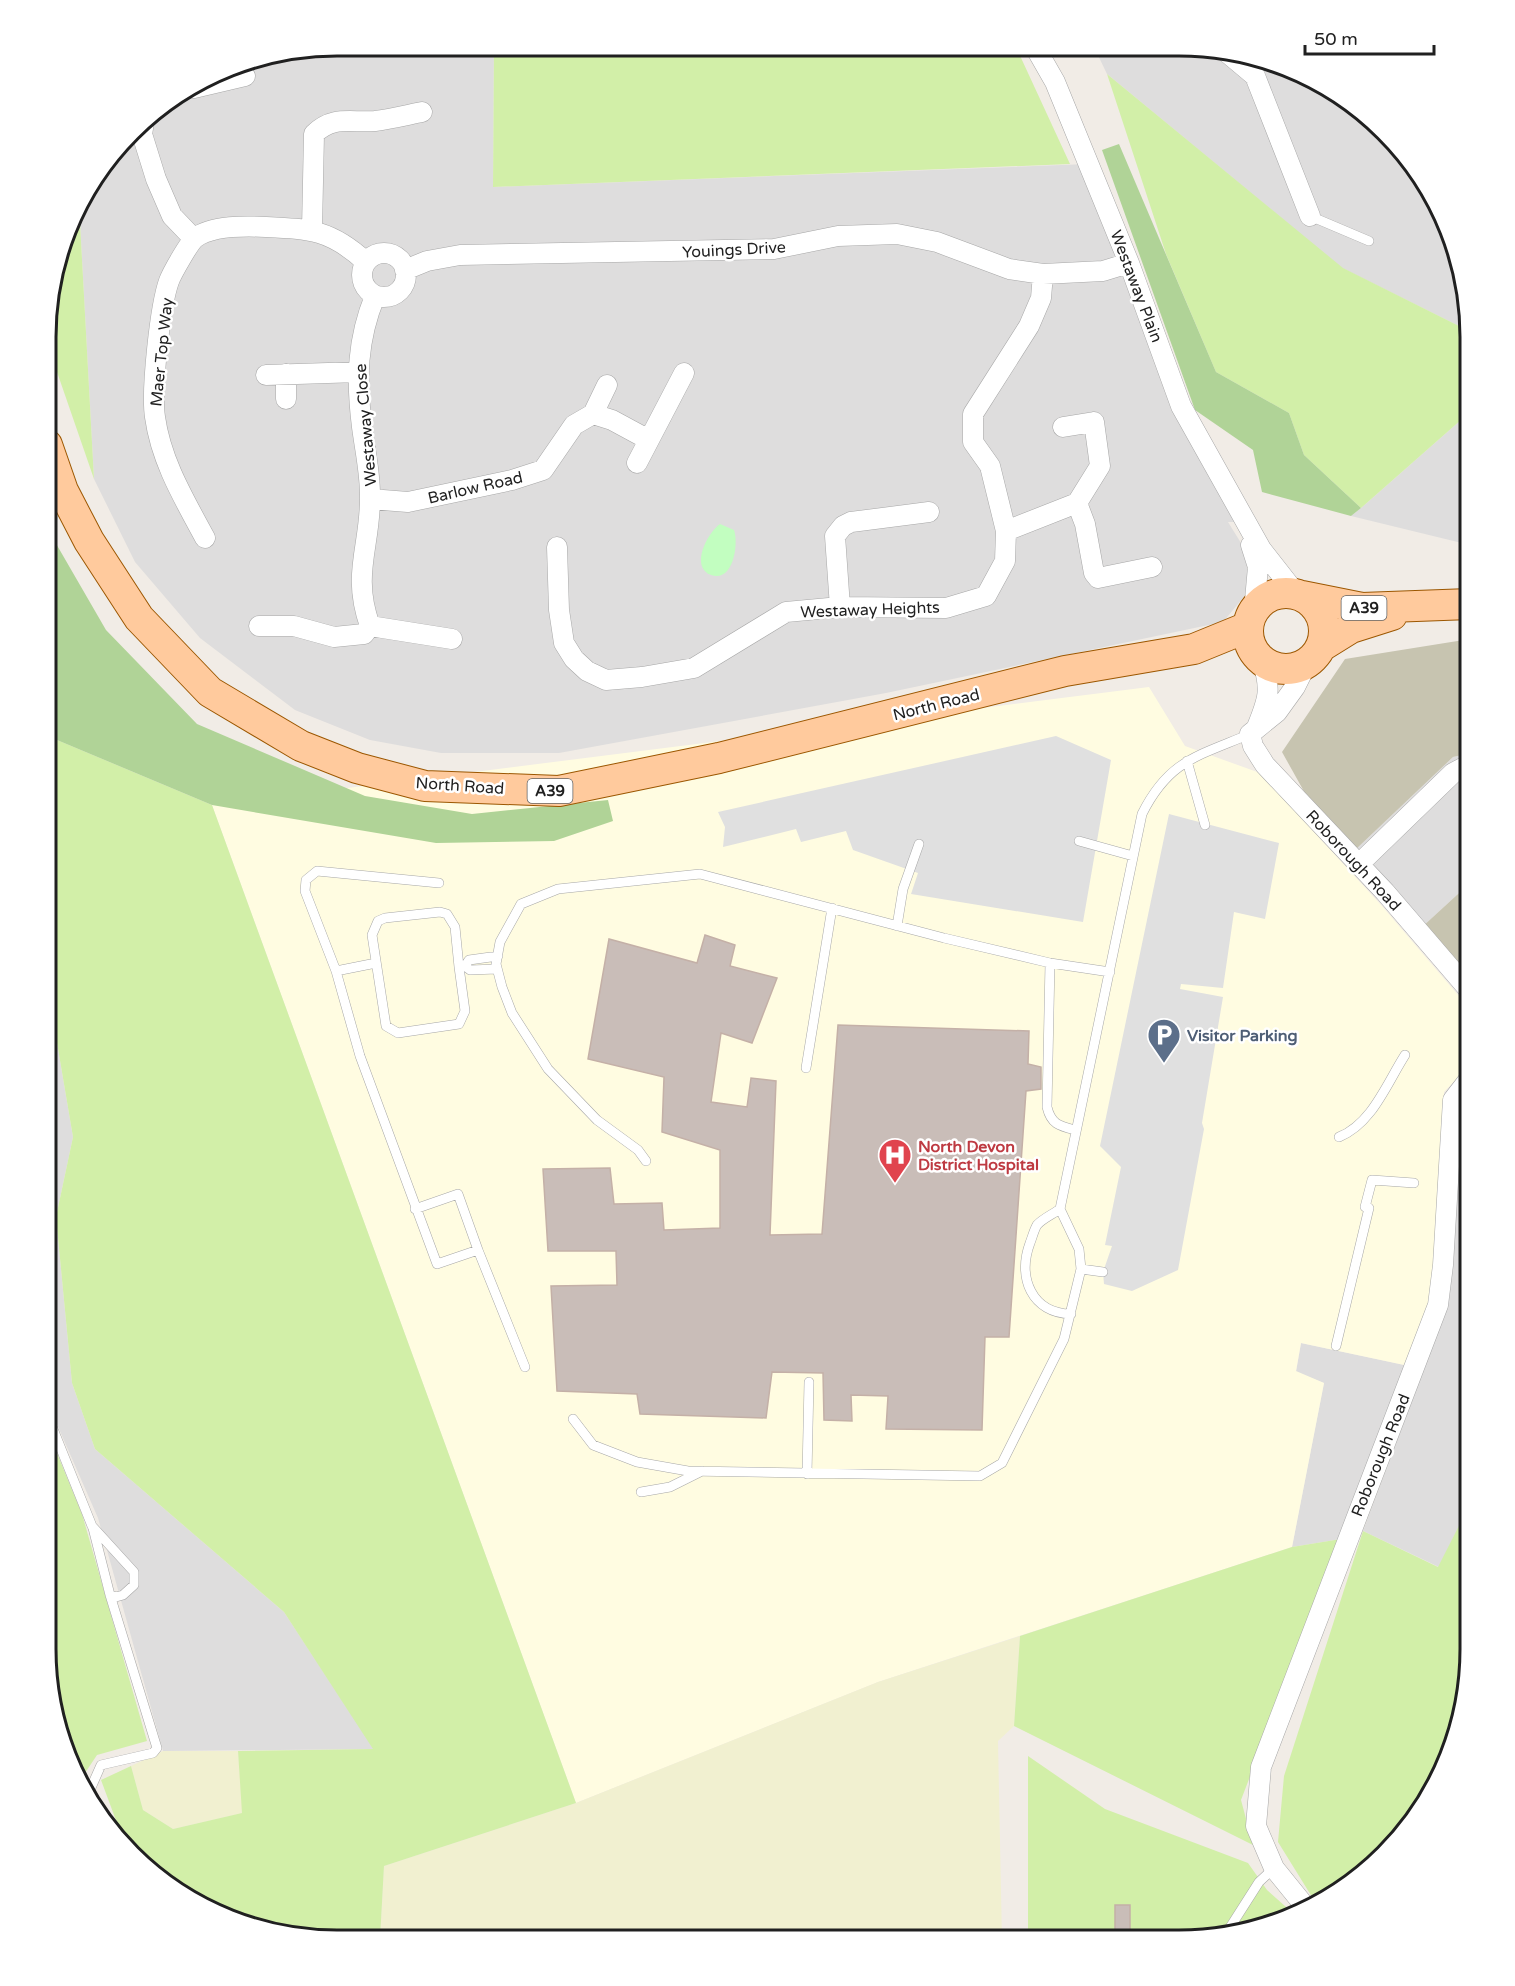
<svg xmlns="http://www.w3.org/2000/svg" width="1515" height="1986" viewBox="0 0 1515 1986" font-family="'Varela Round',sans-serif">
	<rect width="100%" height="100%" fill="#f1ece6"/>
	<path fill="#dedddd" d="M 336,45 L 494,45 L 493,187 L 1088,164 L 1181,406 L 1244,522 L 1228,522 L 1241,543 L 1252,587 L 1223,622 L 886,693 L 559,753 L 441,753 L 370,740 L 295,710 L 200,638 L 135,562 L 94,479 L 79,204 L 84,191 L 145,117 L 242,61 Z
		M 1094,47 L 1217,48 L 1290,67 L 1356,105 L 1440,207 L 1469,331 L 1342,268 L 1107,74 Z
		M 1470,412 L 1470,545 L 1351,516 L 1361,508 Z
		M 1470,753 L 1470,883 L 1421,928 L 1356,849 L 1453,757 Z
		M 46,978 L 73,1137 L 56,1217 L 72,1383 L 95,1449 L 284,1612 L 374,1749 L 163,1751 L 98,1518 L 45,1397 Z
		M 1470,1097 L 1469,1506 L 1439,1567 L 1363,1531 L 1444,1316 L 1461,1107 Z
		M 1301,1343 L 1409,1366 L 1341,1539 L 1292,1547 L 1324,1383 L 1296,1372 Z"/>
	<path fill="#fffce1" d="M 1149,687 L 1185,746 L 1260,773 L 1382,906 L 1470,1009 L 1470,1065 L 1444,1092 L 1433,1300 L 1409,1366 L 1301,1343 L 1296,1371 L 1324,1383 L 1292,1547 L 878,1682 L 576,1803 L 212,805 Z"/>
	<path fill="#c7c4b0" d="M 1470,639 L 1470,753 L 1453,757 L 1354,851 L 1306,795 L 1282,752 L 1345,659 Z
		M 1470,883 L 1470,984 L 1421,928 Z"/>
	<path fill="#f1f0d0" d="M 1020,1636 L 1014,1726 L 998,1741 L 1002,1941 L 380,1939 L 384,1866 L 576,1803 L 878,1682 Z
		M 163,1751 L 238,1751 L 243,1813 L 173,1829 L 143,1810 L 131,1766 Z"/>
	<path fill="#d2efa8" d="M 494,45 L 1016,47 L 1070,164 L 493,187 Z
		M 1107,74 L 1343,268 L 1469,331 L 1470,412 L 1361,508 L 1304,455 L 1289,413 L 1216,372 L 1166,254 Z
		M 79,204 L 94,479 L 47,343 L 48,298 Z
		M 47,740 L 57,740 L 212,805 L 576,1803 L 384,1866 L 380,1939 L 299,1939 L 225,1919 L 174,1892 L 127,1850 L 101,1780 L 131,1766 L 143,1810 L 173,1829 L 242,1813 L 238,1751 L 373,1749 L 284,1612 L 95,1449 L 72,1383 L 56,1217 L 73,1137 L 46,978 Z
		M 45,1424 L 82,1514 L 147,1741 L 97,1755 L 81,1779 L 74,1776 L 45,1650 Z
		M 1469,1506 L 1469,1669 L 1454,1744 L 1421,1812 L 1371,1868 L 1317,1905 L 1278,1842 L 1284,1776 L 1363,1531 L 1438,1567 Z
		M 1341,1539 L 1241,1800 L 1253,1845 L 1014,1726 L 1020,1636 L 1292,1547 Z
		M 1028,1756 L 1105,1809 L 1248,1863 L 1267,1890 L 1294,1914 L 1179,1941 L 1130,1941 L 1130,1906 L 1115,1905 L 1115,1941 L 1028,1941 Z"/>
	<path fill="#b0d397" d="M 1119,144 L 1216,372 L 1289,413 L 1304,455 L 1361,508 L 1351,516 L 1262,492 L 1253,450 L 1195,410 L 1102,150 Z
		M 47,528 L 106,630 L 197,724 L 365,796 L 472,814 L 608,800 L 613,821 L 554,841 L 436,843 L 212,805 L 57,740 L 47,740 Z"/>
	<path fill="#c2fec0" d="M 720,524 L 734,530 C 739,544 733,583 711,575 C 689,567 708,532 720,524 Z"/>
	<path fill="#e0e0e0" d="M 1056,736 L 1111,760 L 1083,922 L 911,894 L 918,873 L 853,850 L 846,831 L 801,842 L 796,829 L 723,847 L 725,827 L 718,812 Z
		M 1169,814 L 1279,843 L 1265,919 L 1234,912 L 1223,988 L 1181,984 L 1180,989 L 1223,997 L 1202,1123 L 1204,1129 L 1178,1270 L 1132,1291 L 1104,1284 L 1103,1272 L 1112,1246 L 1105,1245 L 1121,1167 L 1100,1146 Z"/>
	<path fill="#c9bdb8" stroke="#c4b0a7" stroke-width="1.5" d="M 705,935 L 735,945 L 730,966 L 777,978 L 752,1043 L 721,1033 L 711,1102 L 747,1107 L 751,1078 L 776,1081 L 770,1235 L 822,1234 L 838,1025 L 1029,1031 L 1028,1064 L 1041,1067 L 1041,1089 L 1026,1091 L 1009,1337 L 985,1337 L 982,1430 L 886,1429 L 888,1396 L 851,1395 L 852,1421 L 824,1420 L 823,1373 L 772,1372 L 766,1418 L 640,1414 L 637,1394 L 557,1391 L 551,1286 L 617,1285 L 616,1251 L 548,1251 L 543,1169 L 610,1168 L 614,1204 L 662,1203 L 664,1230 L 720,1228 L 720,1150 L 662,1132 L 664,1077 L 588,1059 L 609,939 L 697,963 Z
		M 1115,1905 L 1130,1905 L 1130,1941 L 1115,1941 Z"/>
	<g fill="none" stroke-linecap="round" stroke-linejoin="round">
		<g stroke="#a7a7a7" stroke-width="10">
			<path id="lane" d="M 1310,216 L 1369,241
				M 1187,761 L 1205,825
				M 1079,841 L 1133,856
				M 897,926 L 903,889 L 919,844
				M 1050,963 L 1047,1107 C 1051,1124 1059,1126 1075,1130
				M 459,967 L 455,927 L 447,914 L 440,912 L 385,918 L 378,921 L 372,935 L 386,1026 L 398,1033 L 459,1024 L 465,1011 L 459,967 L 465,966
				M 497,969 L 470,970 L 465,966 L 469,960 L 498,956
				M 336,971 L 376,963
				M 806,1068 L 832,908
				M 1339,1137 C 1372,1124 1387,1083 1405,1055
				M 646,1161 L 638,1150 L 597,1120 L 548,1069 L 512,1013 L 502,987 L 496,964 L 500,942 L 521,904 L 558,889 L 700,874 L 944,938 L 1050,963 L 1110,972
				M 1365,1207 L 1372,1180 L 1414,1183
				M 415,1209 L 458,1194 L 478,1250 L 437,1264 L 360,1056 L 336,971 L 305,891 L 306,880 L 317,871 L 439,883
				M 1060,1209 C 1053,1214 1042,1219 1037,1225 C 1034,1230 1032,1238 1030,1243 C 1017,1278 1032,1313 1071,1314
				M 478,1250 L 525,1367
				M 1081,1269 L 1103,1272
				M 1336,1346 L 1369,1208
				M 45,1409 L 92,1526 L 134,1572 L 134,1585 L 123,1595 L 116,1597 L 110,1595 L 157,1748 L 153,1753 L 101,1765 L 90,1790
				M 573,1419 L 593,1445 L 637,1462 L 688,1471 L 980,1476 L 1002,1463 L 1064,1339 L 1081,1269 L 1079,1249 L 1060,1209 L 1142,814 C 1169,760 1198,756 1250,734
				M 807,1474 L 809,1382
				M 641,1492 L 670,1487 L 702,1471
				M 93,1528 L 110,1595
				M 1229,1929 L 1259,1882 L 1274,1868"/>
		</g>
		<g stroke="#a7a7a7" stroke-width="21">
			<path id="street" d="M 1035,47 L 1055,82 L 1129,263 L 1181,406 L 1261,549 L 1297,595
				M 1224,50 L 1255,76 L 1310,216
				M 194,88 L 245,76
				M 145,116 L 142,134 L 156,179 L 172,216 L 194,239
				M 312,229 L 314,134 C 333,115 351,123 375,121 C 391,119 407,115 422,112
				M362 275a22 22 0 1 1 44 0a22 22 0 1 1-44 0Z
				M 405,270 L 427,261 L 460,255 L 774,249 L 838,236 L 897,234 L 937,242 L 1009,269 L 1043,274 L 1103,271 L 1129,263
				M 266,375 L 359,372
				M 286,399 L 286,374
				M 593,414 L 612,420 L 649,440
				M 637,463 L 684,373
				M 370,499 L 408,502 L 512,480 L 543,470 L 574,425 L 593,414 L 607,385
				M 1077,503 L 1085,524 L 1094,573 L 1098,578 L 1152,567
				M 1006,531 L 1077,503 L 1100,466 L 1094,422 L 1063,427
				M 205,538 C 184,499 161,461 155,417 C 151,391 160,306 169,281 C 172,273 189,243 195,238 C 212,225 246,226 266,227 C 311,229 331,230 366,262
				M 1251,545 L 1258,567 L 1254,611
				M 557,547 L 559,610 L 564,643 L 574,659 L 587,671 L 606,680 L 642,677 L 694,668 L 786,612 L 840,607 L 946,608 L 986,596 L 1005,561 L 1006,531 L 990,466 L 973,442 L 973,414 L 1029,326 L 1041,298 L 1043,274
				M 840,607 L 835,536 L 843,526 L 851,522 L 929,512
				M 259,626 L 294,626 L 334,637 L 364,634 L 370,626 L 452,639
				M 370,626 C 351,573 371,546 370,495 C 370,472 365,450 362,427 C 356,379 357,340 375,296
				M 1306,665 L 1295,687 L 1277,712 L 1250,734 L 1253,746 L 1265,765 L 1385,892 L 1470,991
				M 1257,727 C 1268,700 1272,689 1262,661
				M 1359,864 L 1453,773 L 1470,764
				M 1308,1910 L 1274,1868 L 1256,1826 L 1261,1767 L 1438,1305 L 1443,1265 L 1453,1100 L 1470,1078"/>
		</g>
		<g stroke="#9c5700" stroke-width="32">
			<path id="primary" d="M 47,445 L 63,491 L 89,541 L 139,618 L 210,692 L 301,746 L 357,768 L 425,786 L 559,791 L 719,758 L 1065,671 L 1194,649 L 1248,627
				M1248 631a38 38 0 1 1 76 0a38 38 0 1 1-76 0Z
				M 1302,596 L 1362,608 L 1470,604
				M 1322,646 L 1351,628 L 1392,615"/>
		</g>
		<use href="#lane" stroke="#fff" stroke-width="9"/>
		<use href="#street" stroke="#fff" stroke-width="20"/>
		<use href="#primary" stroke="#ffca9d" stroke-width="30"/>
	</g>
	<defs>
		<g id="parking-pin" transform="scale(1.725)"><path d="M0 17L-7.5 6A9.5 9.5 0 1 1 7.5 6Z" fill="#5c6f8a" stroke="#fff"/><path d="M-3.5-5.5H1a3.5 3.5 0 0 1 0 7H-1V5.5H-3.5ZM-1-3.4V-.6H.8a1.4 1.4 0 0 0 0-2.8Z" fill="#fff"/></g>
		<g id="hospital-pin" transform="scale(1.725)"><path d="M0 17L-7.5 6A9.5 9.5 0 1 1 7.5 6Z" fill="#e0444e" stroke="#fff"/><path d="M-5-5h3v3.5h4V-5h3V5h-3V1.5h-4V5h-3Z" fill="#fff"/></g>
	</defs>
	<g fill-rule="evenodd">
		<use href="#parking-pin" x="1164" y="1035"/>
		<use href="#hospital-pin" x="895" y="1155"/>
	</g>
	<g text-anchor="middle" stroke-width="5" stroke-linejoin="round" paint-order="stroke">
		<g fill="#fff" stroke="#636363" stroke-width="1.5">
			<rect x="1341.5" y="596" width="45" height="24" rx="4.5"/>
			<rect x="527.5" y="779" width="45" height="24" rx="4.5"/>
		</g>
		<g font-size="15" font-weight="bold" fill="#202020">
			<text x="1364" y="613">A39</text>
			<text x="550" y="796">A39</text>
		</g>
		<g font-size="16" fill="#202020" stroke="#fff">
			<text transform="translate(734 249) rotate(-3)" y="6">Youings Drive</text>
			<text transform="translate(1137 286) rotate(69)" y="6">Westaway Plain</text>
			<text transform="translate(161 352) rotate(-84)" y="6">Maer Top Way</text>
			<text transform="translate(365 425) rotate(-95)" y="6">Westaway Close</text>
			<text transform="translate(475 487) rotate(-13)" y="6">Barlow Road</text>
			<text transform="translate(870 609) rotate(-2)" y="6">Westaway Heights</text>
			<text transform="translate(936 704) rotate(-14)" y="6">North Road</text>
			<text transform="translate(460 785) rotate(4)" y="6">North Road</text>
			<text transform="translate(1354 860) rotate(47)" y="6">Roborough Road</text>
			<text transform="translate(1380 1455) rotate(-68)" y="6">Roborough Road</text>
		</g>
		<g font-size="16" font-weight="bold" fill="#4e5e75" stroke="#fff" text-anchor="start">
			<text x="1187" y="1041">Visitor Parking</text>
		</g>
		<g font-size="16" font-weight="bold" fill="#be3a42" stroke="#fff" text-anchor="start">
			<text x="918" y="1152">North Devon<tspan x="918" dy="18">District Hospital</tspan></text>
		</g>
	</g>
	<path d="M0 0H1515V1986H0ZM337 56H1179A281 281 0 0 1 1460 337V1649A281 281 0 0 1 1179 1930H337A281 281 0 0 1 56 1649V337A281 281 0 0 1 337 56Z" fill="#fff" fill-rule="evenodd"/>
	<path fill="none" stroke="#202020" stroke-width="3" d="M337 56H1179A281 281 0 0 1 1460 337V1649A281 281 0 0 1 1179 1930H337A281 281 0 0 1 56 1649V337A281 281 0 0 1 337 56Z"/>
	<path d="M1305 45v9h129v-9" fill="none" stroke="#202020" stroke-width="3"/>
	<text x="1314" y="45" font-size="18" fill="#202020" stroke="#ffffff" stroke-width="4.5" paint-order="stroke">50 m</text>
</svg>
